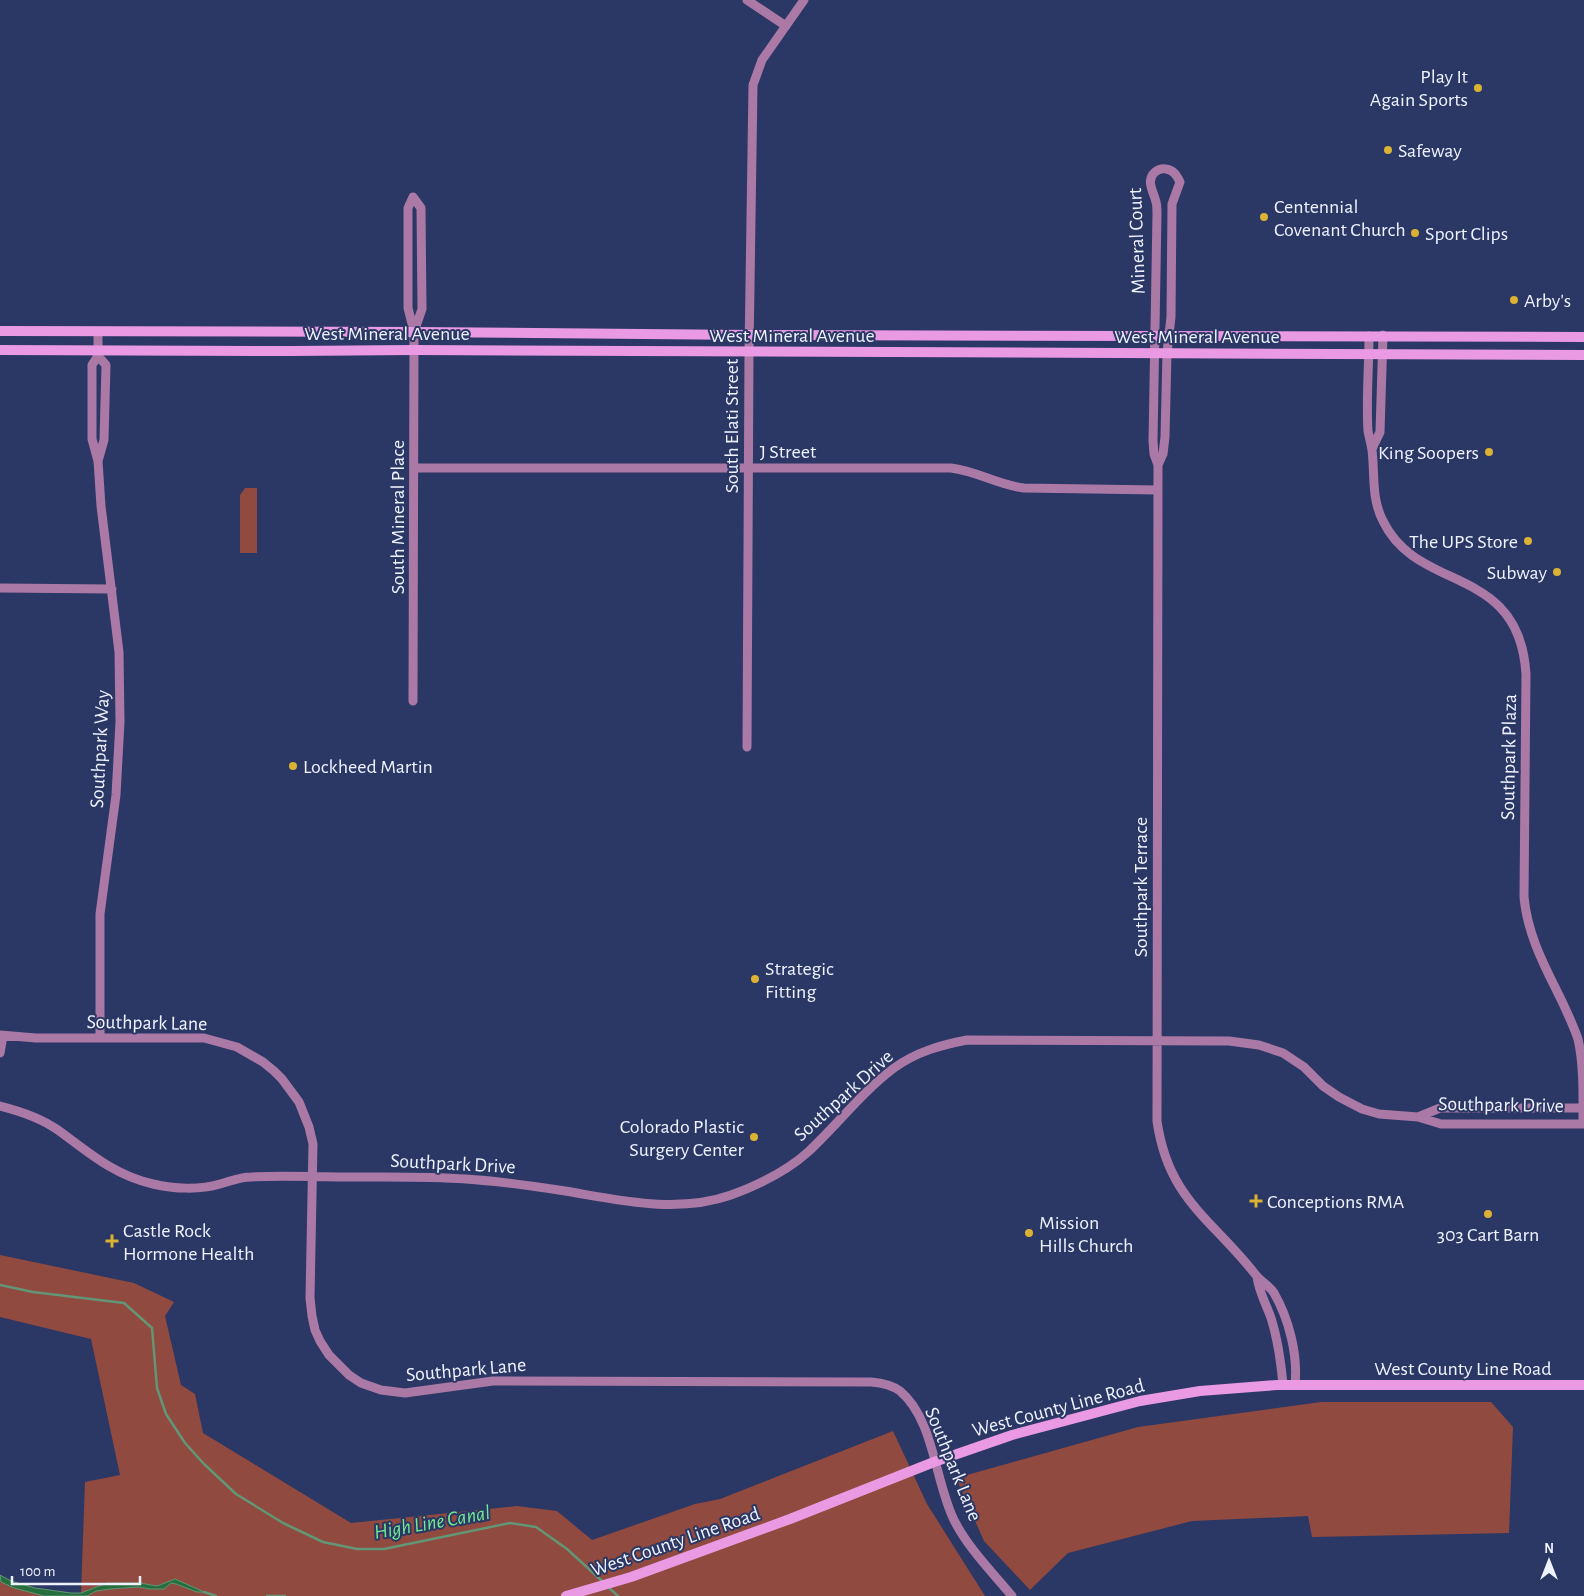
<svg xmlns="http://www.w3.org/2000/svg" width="1584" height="1596" viewBox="0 0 1584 1596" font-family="'Alegreya Sans',sans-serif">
	<rect width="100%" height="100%" fill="#2b3764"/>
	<path fill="#914a3f" d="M 245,488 L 257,488 L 257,553 L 240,553 L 240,495 Z
		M 0,1255 L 134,1283 L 174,1302 L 165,1316 L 181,1385 L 195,1394 L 203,1433 L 351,1523 L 517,1506 L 557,1511 L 592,1540 L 695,1504 L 720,1499 L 893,1431 L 927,1504 L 985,1596 L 87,1596 L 96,1591 L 110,1589 L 138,1587 L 150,1589 L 164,1589 L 171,1583 L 176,1584 L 197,1592 L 202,1592 L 175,1579 L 157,1586 L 140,1583 L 107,1583 L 81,1593 L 85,1482 L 120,1475 L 91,1339 L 0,1317 Z
		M 1321,1402 L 1491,1402 L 1513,1427 L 1509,1533 L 1312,1537 L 1308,1516 L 1192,1521 L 1068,1553 L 1030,1590 L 984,1541 L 956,1478 L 1138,1427 Z
		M 0,1581 L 14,1588 L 44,1596 L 0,1596 Z"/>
	<path fill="#266f3c" stroke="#629676" d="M 0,1575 L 11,1581 L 35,1588 L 71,1593 L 81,1593 L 107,1583 L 140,1583 L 157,1586 L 175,1579 L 204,1592 L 197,1592 L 176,1584 L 171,1583 L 164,1589 L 150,1589 L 138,1587 L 110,1589 L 96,1591 L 87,1596 L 44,1596 L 14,1588 L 1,1582 Z"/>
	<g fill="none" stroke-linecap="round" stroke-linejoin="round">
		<path stroke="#629676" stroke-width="2.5" d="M 0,1285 L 33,1292 L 124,1303 L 152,1328 L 157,1388 L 166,1414 L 185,1443 L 204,1464 L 236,1494 L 283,1523 L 323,1542 L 357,1549 L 384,1549 L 510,1523 L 536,1527 L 567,1549 L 602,1581
			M 608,1587 L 618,1596
			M 204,1592 L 216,1596
			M 267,1596 L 285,1596"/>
		<path stroke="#ab79a6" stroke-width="9" d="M 747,0 L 786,26
			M 98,332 L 98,356 L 92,365 L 92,439 L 98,461 L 101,506 L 119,652 L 120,722 L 116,795 L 100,914 L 100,1038
			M 1369,336 C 1369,367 1366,400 1368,431 C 1369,437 1371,443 1372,450 C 1375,474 1371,498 1383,521 C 1418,594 1519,563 1526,674 L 1524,897 C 1529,951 1561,990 1578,1039 C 1584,1066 1583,1096 1583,1123
			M 98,356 L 106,365 L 104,440 L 98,461
			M 1372,449 L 1380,432 L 1383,335
			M 1158,465 L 1163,454 L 1165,437 L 1167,353 L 1171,317 L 1172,204 L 1180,182 C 1177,176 1174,170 1166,169 C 1162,168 1159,169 1155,172 C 1145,181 1154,192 1156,202 C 1157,205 1157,210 1157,214 L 1153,441 L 1154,454 L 1158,465 L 1157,1121 C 1168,1199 1212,1219 1255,1274 C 1261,1282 1269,1285 1274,1293 C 1289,1319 1298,1355 1295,1384
			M 414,468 L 951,468 C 977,471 998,485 1024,488 L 1158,490
			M 0,588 L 112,589
			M 413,701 L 414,332 L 422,309 L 421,208 L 413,197 L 408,208 L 408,308 L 414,332
			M 747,747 L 749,352 L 753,85 L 762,60 L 804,0
			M 0,1035 L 36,1038 L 204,1038 L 237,1047 L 263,1062 L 274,1071 L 282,1079 L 299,1102 L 309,1127 L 313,1144 L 310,1298 L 312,1316 L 315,1330 L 320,1341 L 329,1355 L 349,1375 L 361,1383 L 381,1390 L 405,1393 L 493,1381 L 871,1382 C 882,1383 892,1385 900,1391 C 934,1419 935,1482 954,1520 C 968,1548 992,1572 1012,1596
			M 0,1053 L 3,1036
			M 0,1106 C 20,1111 41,1118 58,1130 C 88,1152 115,1176 153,1184 C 174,1189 200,1190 220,1184 C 231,1181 240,1177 251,1177 C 282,1175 314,1177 345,1177 C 385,1177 426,1176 466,1179 C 499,1181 532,1186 565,1191 C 619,1200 677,1214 731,1195 C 758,1185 786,1172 808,1152 C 837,1125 862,1092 894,1068 C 916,1052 941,1045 967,1040 L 1229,1041 L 1259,1045 L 1283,1053 L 1304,1067 L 1323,1086 L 1339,1097 L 1362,1109 L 1379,1114 L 1418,1117 L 1441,1124 L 1584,1124
			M 1418,1117 L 1440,1108 L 1584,1108
			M 1257,1277 C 1259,1292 1266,1304 1271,1318 C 1278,1340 1281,1362 1283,1385"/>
		<path stroke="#ea9ae2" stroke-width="10" d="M 0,331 L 414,332 L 750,335 L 1584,337
			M 0,350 L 290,351 L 415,350 C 804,353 1194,351 1584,355
			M 566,1596 L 631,1577 L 790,1519 L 934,1462 L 1012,1435 L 1140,1401 L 1200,1391 L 1277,1385 L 1584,1385"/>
	</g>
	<g fill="#dbb233" stroke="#2b3764" stroke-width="2">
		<circle cx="1478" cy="88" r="5"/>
		<circle cx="1388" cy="150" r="5"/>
		<circle cx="1264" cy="217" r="5"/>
		<circle cx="1415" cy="233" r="5"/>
		<circle cx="1514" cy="300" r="5"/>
		<circle cx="1489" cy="452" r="5"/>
		<circle cx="1528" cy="541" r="5"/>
		<circle cx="1557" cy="572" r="5"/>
		<circle cx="293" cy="766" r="5"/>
		<circle cx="755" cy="979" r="5"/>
		<circle cx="754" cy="1137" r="5"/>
		<path d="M1253.5 1193.5h5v5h5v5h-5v5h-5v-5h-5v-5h5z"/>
		<circle cx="1488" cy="1214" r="5"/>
		<circle cx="1029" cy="1233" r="5"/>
		<path d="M109.5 1233.5h5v5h5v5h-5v5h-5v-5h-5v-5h5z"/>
	</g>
	<g text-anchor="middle" stroke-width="4" stroke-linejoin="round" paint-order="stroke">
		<g font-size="20" fill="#eef2fd" stroke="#2b3764" text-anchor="start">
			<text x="1468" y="83" text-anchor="end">Play It<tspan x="1468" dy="23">Again Sports</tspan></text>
			<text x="1398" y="157">Safeway</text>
			<text x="1274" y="213">Centennial<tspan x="1274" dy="23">Covenant Church</tspan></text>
			<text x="1425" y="240">Sport Clips</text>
			<text x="1524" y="307">Arby's</text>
			<text x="1479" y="459" text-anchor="end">King Soopers</text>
			<text x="1518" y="548" text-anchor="end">The UPS Store</text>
			<text x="1547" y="579" text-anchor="end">Subway</text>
			<text x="303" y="773">Lockheed Martin</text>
			<text x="765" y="975">Strategic<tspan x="765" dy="23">Fitting</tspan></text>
			<text x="744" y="1133" text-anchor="end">Colorado Plastic<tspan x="744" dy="23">Surgery Center</tspan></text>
			<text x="1267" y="1208">Conceptions RMA</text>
			<text x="1039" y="1229">Mission<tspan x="1039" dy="23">Hills Church</tspan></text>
			<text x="123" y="1237">Castle Rock<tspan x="123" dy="23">Hormone Health</tspan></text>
			<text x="1488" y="1241" text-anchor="middle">303 Cart Barn</text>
		</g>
		<g font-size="20" fill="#eef2fd" stroke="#2b3764">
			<text transform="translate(1136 241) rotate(-92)" y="7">Mineral Court</text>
			<text x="387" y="340">West Mineral Avenue</text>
			<text x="792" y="342">West Mineral Avenue</text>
			<text x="1197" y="343">West Mineral Avenue</text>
			<text transform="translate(731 426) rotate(-90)" y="7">South Elati Street</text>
			<text x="788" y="458">J Street</text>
			<text transform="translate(397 517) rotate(-90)" y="7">South Mineral Place</text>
			<text transform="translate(99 749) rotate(-87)" y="7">Southpark Way</text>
			<text transform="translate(1508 757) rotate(-89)" y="7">Southpark Plaza</text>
			<text transform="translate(1140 887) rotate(-90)" y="7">Southpark Terrace</text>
			<text transform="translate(147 1022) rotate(1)" y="7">Southpark Lane</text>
			<text transform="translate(843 1095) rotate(-42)" y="7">Southpark Drive</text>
			<text transform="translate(1501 1104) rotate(1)" y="7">Southpark Drive</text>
			<text transform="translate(453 1163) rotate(3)" y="7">Southpark Drive</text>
			<text x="1463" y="1375">West County Line Road</text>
			<text transform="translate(466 1369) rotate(-5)" y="7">Southpark Lane</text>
			<text transform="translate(1058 1407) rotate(-15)" y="7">West County Line Road</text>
			<text transform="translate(954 1464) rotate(68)" y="7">Southpark Lane</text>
			<text transform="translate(675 1541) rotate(-19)" y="7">West County Line Road</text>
		</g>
		<g font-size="21" font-style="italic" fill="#71eb92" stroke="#2b3764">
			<text transform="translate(432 1522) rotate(-10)" y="7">High Line Canal</text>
		</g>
	</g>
	<g transform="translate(1549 1561)" stroke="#2b3764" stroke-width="4" paint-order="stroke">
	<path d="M0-4L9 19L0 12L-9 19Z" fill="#eef2fd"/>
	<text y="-8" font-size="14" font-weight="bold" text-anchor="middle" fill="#eef2fd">N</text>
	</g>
	<path d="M12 1576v8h128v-8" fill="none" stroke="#eef2fd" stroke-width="2.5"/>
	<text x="20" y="1576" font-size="15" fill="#eef2fd" stroke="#2b3764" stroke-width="4" paint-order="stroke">100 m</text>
</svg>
